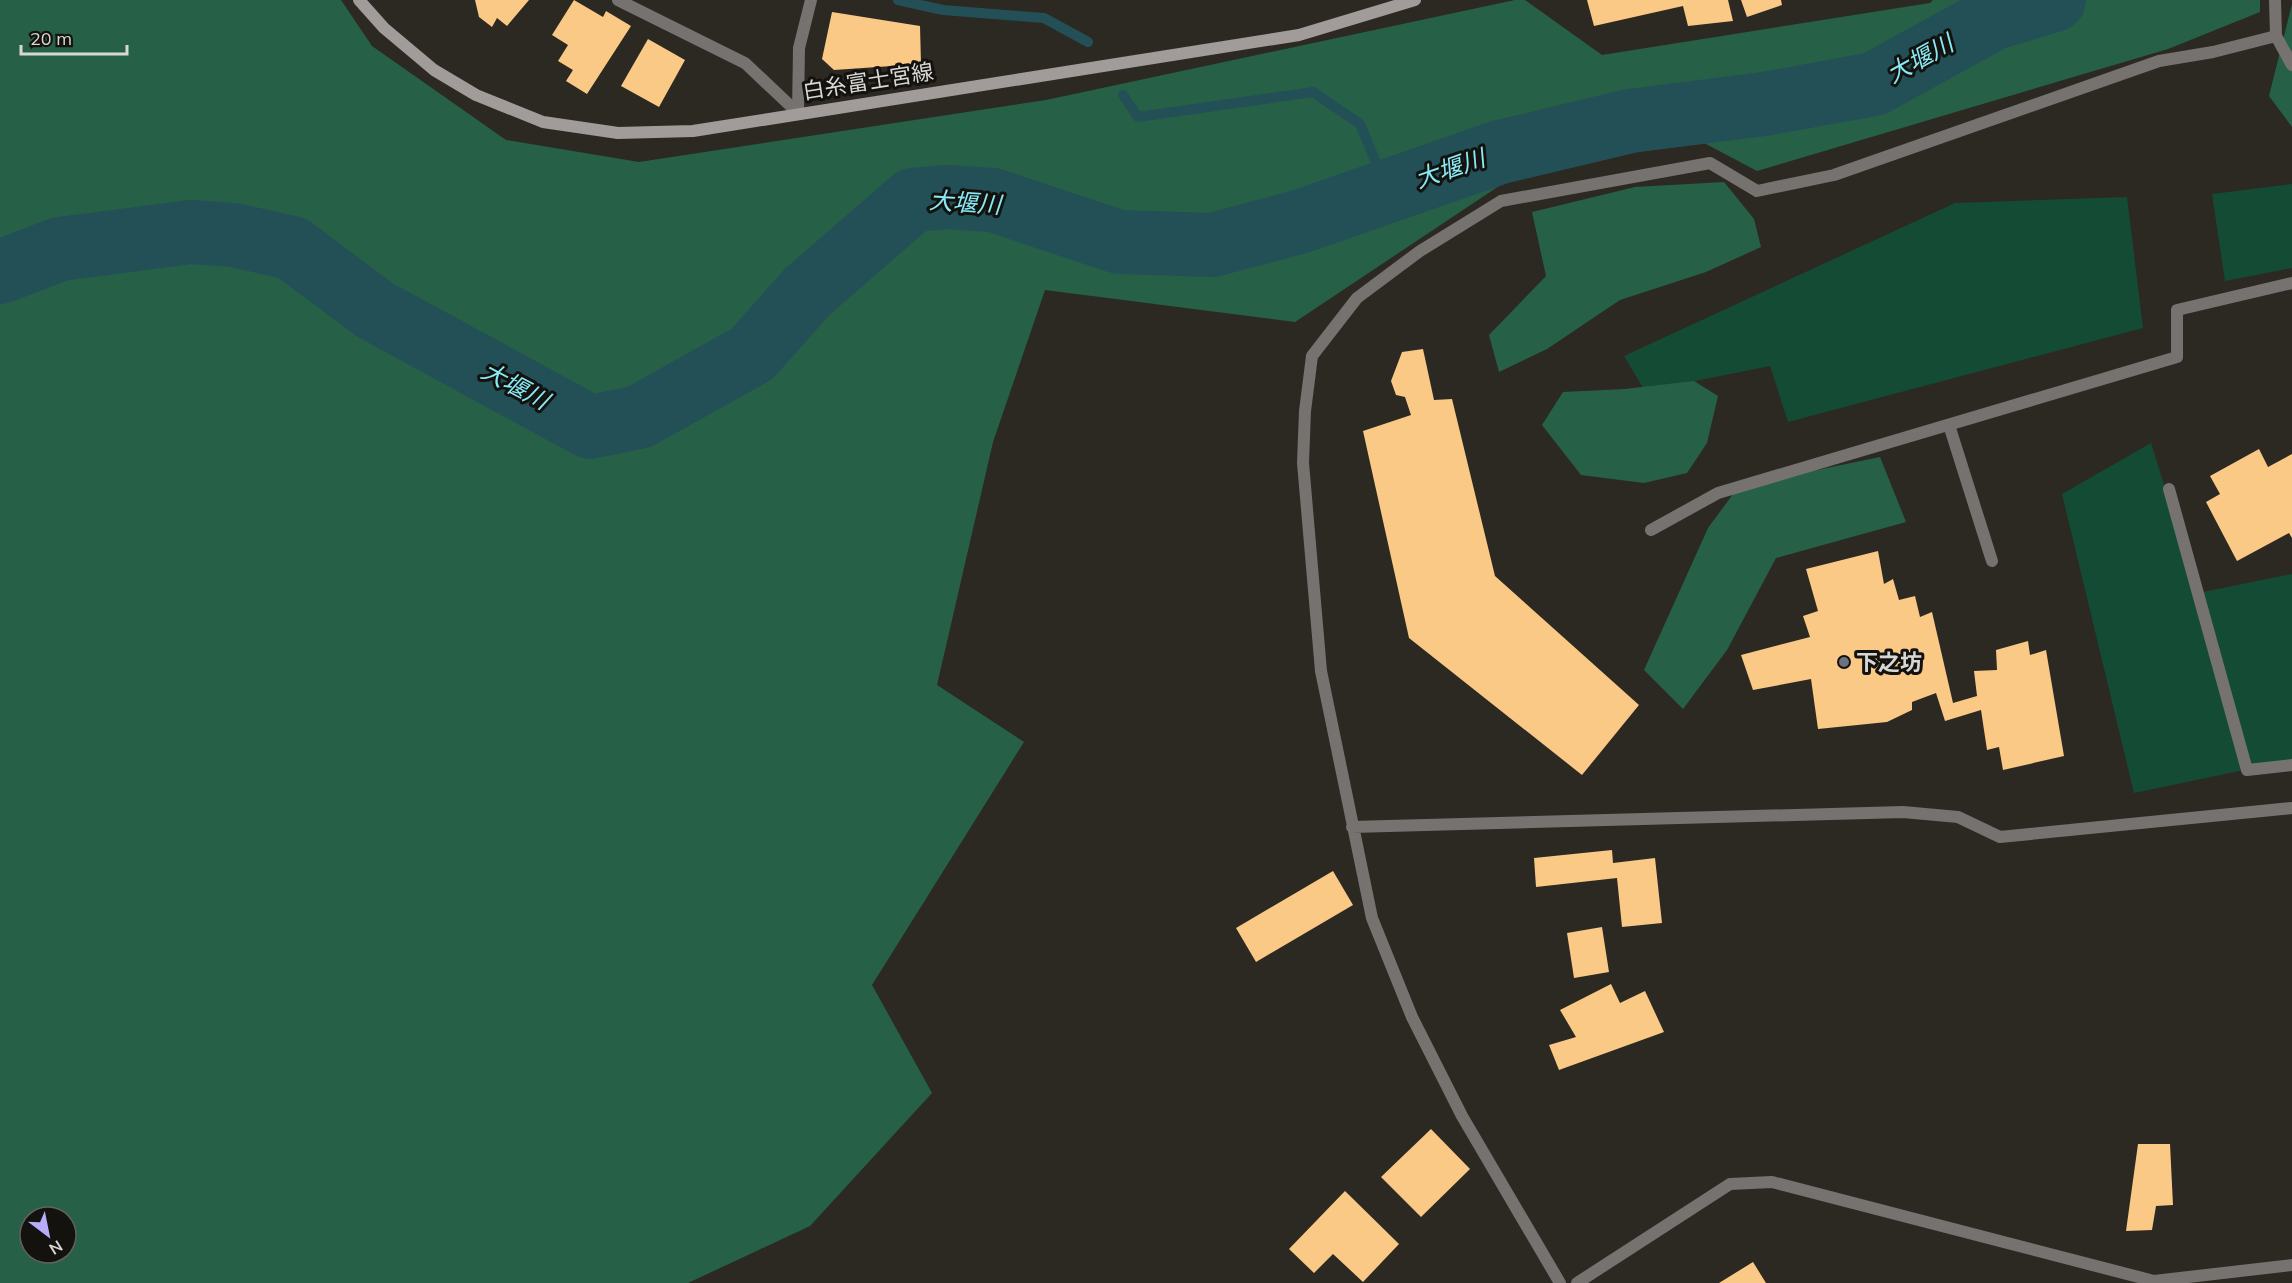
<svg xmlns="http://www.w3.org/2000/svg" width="2292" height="1283" viewBox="0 0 2292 1283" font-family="Mulish,'Noto Sans JP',sans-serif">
	<rect width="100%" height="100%" fill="#2c2923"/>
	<path fill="#144b34" d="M 2292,184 L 2292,268 L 2225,281 L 2212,194 Z
		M 2127,197 L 2143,328 L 1788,422 L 1770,366 L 1645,391 L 1624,356 L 1955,203 Z
		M 2151,443 L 2198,593 L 2292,574 L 2292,760 L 2134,793 L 2062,494 Z"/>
	<path fill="#266147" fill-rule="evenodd" d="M 0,0 L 341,0 L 372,46 L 506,140 L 639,162 L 1046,100 L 1515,0 L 1525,0 L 1602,55 L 1930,3 L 1933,0 L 2260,0 L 2260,12 L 2168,49 L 1757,171 L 1691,136 L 1508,180 L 1295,322 L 1045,290 L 993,442 L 937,685 L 1024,742 L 872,985 L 932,1093 L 810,1226 L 688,1283 L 0,1283 ZM 30,1217 L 66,1217 L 66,1253 L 30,1253 Z
		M 2292,4 L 2292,127 L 2269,96 Z
		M 1724,182 L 1754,219 L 1761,247 L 1706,272 L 1620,300 L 1547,349 L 1499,372 L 1489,335 L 1546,276 L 1532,212 L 1635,187 Z
		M 1694,381 L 1718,396 L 1707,443 L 1687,473 L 1644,483 L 1581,475 L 1542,425 L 1563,392 L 1625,389 Z
		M 1880,457 L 1906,522 L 1776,558 L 1727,650 L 1683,709 L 1644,670 L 1708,528 L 1739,486 Z"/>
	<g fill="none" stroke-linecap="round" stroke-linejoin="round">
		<path stroke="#235056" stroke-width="10" d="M 898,0 L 943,10 L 1044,18 L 1088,42
			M 1123,95 L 1138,117 L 1313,92 L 1360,124 L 1387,189"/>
		<path stroke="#235056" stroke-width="64" d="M 0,272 L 60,249 L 191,232 L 233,235 L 292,248 L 375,310 L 590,427 L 639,417 L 752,354 L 807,292 L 913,200 L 947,197 L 993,200 L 1119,242 L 1212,245 L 1299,222 L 1500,152 L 1630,121 L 1764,104 L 1874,84 L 1994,18 L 2054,0"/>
	</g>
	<path fill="#f9c985" d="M 475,0 L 529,0 L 507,26 L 497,18 L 492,27 L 479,17 Z
		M 574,0 L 603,17 L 606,11 L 631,26 L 587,94 L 566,81 L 573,70 L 558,61 L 568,45 L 552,35 Z
		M 1587,0 L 1728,0 L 1733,21 L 1688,26 L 1683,6 L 1594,26 Z
		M 1741,0 L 1781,0 L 1782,5 L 1747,17 Z
		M 832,12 L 920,26 L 921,64 L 834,70 L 822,59 Z
		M 648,39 L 685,60 L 659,107 L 621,86 Z
		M 1423,349 L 1434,400 L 1452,399 L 1495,576 L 1639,705 L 1582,775 L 1409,638 L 1363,431 L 1411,415 L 1405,397 L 1396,395 L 1391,381 L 1402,352 Z
		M 2259,449 L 2268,467 L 2292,454 L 2292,538 L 2289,533 L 2237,561 L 2206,502 L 2220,494 L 2210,476 Z
		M 1878,551 L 1884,584 L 1893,579 L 1899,600 L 1915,596 L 1920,617 L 1932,612 L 1953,703 L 1977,696 L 1974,671 L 1997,670 L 1996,650 L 2028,641 L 2030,655 L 2046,650 L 2064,756 L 2003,770 L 1999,747 L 1987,750 L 1981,710 L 1945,721 L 1936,693 L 1912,702 L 1912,710 L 1887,722 L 1818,729 L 1811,679 L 1753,690 L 1741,655 L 1810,637 L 1803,616 L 1818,611 L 1806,569 Z
		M 1612,850 L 1613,863 L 1655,858 L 1662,923 L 1622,927 L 1617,878 L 1536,887 L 1534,858 Z
		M 1333,871 L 1353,905 L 1256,962 L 1236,928 Z
		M 1602,927 L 1609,972 L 1574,978 L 1567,933 Z
		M 1611,984 L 1620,1003 L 1645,991 L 1664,1032 L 1559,1070 L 1549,1045 L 1576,1037 L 1560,1010 Z
		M 1431,1129 L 1470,1169 L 1421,1217 L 1381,1177 Z
		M 2138,1144 L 2170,1144 L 2173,1205 L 2156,1206 L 2152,1230 L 2126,1231 Z
		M 1345,1191 L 1399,1244 L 1363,1282 L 1333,1254 L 1314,1273 L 1289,1249 Z
		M 1753,1262 L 1766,1283 L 1719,1283 Z"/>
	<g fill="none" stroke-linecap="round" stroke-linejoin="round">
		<path stroke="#757270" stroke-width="12" d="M 798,113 L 799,48 L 811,0"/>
		<path stroke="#757270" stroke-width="12" d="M 618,0 L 745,63 L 798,113
			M 2275,0 L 2276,36 L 2292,65
			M 1949,425 L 1992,561
			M 2169,489 L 2247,770 L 2292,765
			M 1651,530 L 1718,493 L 2177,357 L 2177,310 L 2292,283
			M 1352,827 L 1903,812 L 1958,817 L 2000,837 L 2292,808
			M 1560,1283 L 1462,1116 L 1412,1017 L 1372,918 L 1321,671 L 1303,463 L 1305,411 L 1312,356 L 1357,298 L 1420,251 L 1501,201 L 1710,163 L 1757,191 L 1834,175 L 2159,61 L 2213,52 L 2276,36
			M 1577,1283 L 1730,1184 L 1772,1182 L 2154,1281 L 2292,1265"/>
		<path stroke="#a19b99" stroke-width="12" d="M 359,0 L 384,28 L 434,70 L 476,95 L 543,122 L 618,133 L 693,131 L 1299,35 L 1415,0"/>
	</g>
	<circle fill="#6b7280" stroke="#13120f" stroke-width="2" cx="1844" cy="662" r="6"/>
	<g text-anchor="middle" stroke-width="6" stroke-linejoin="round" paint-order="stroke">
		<g font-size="22" fill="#d9d7d3" stroke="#13120f">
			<text transform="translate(868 81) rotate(-9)" y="8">白糸富士宮線</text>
		</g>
		<g font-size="22" font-weight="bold" fill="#d9d7d3" stroke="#13120f" text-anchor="start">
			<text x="1856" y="670">下之坊</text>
		</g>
		<g font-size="24" font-style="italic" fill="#89eaf7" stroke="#13120f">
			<text transform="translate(1920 59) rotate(-29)" y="8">大堰川</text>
			<text transform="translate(1450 169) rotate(-19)" y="8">大堰川</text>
			<text transform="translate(965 203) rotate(4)" y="8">大堰川</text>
			<text transform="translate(515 386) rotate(28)" y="8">大堰川</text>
		</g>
	</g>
	<g transform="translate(48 1235) rotate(148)"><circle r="28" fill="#13120f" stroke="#62615d" stroke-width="1.5"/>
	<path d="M0-4.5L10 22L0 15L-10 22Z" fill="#b8abf7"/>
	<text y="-9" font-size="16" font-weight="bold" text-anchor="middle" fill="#d9d7d3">N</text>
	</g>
	<path d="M21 45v9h106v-9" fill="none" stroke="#d9d7d3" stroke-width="3"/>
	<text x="30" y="45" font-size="18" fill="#d9d7d3" stroke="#13120f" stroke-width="4.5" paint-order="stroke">20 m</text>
</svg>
